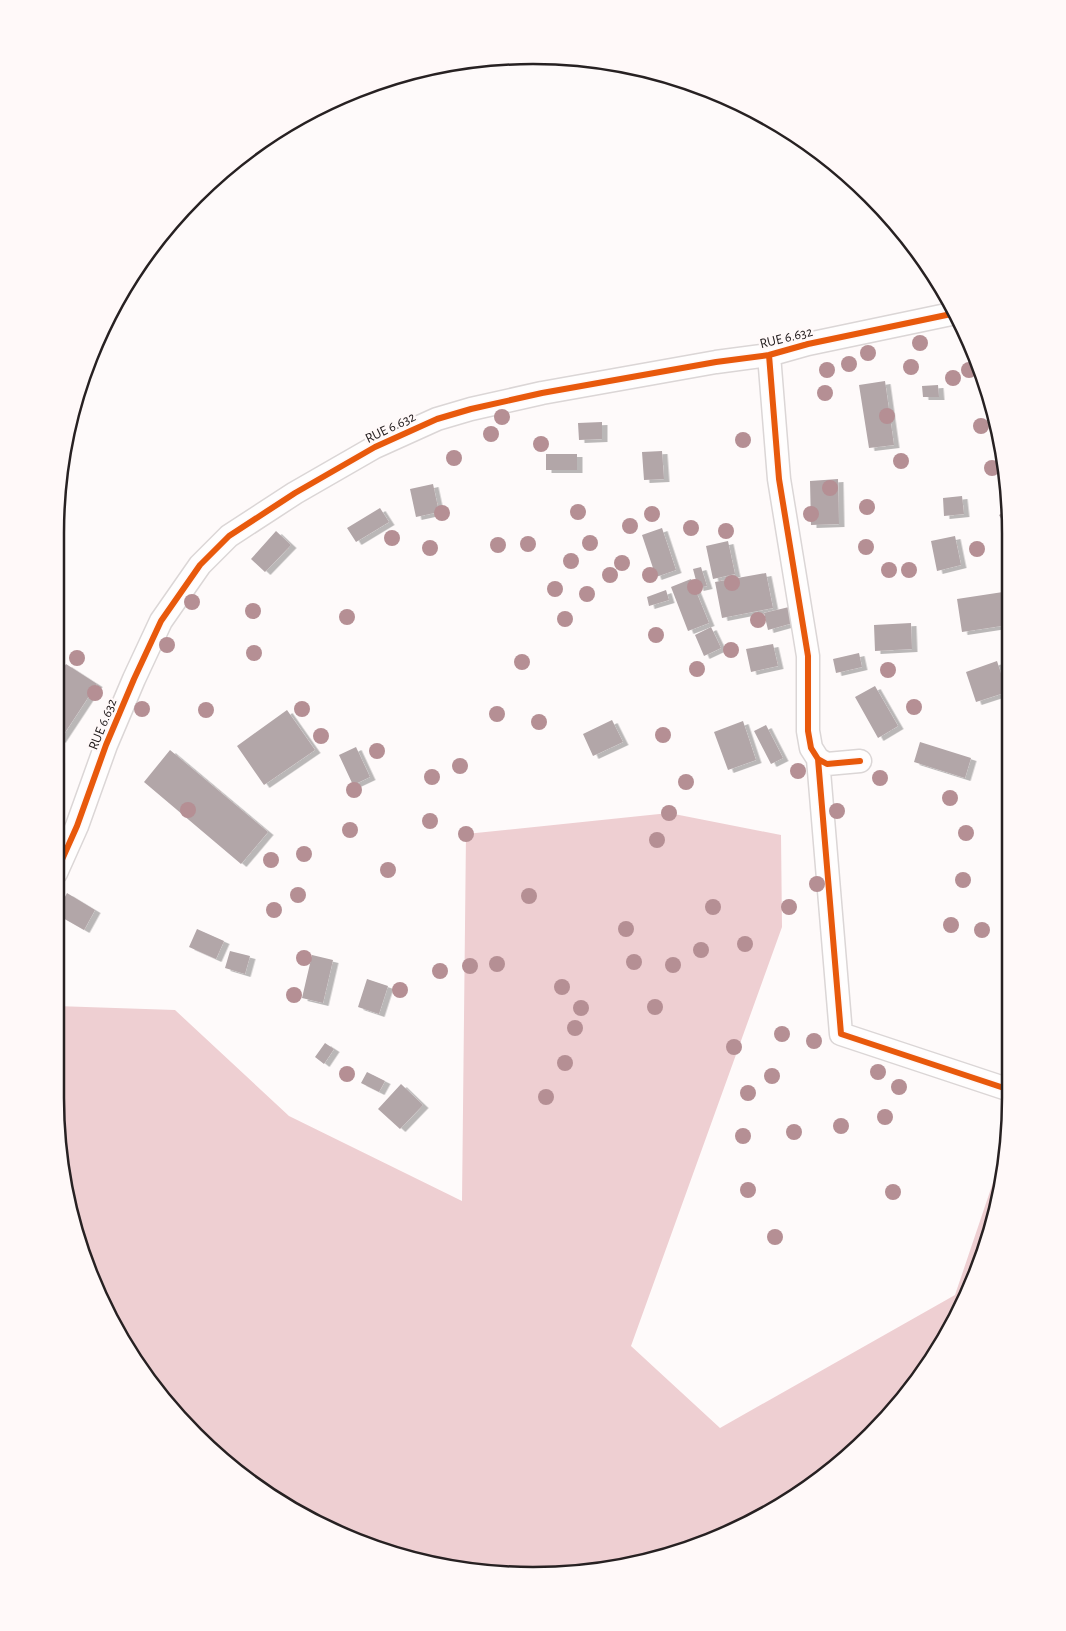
<svg xmlns="http://www.w3.org/2000/svg" width="1066" height="1631" viewBox="0 0 1066 1631" font-family="'Alegreya Sans',sans-serif">
	<defs>
		<filter id="shadow"><feDropShadow dx="5.5" dy="3" stdDeviation="0" flood-color="#0004"/></filter>
	</defs>
	<rect width="100%" height="100%" fill="#fefafa"/>
	<path fill="#eecfd2" d="M 669,813 L 781,835 L 782,927 L 631,1346 L 720,1428 L 955,1295 L 1007,1141 L 1007,1160 L 974,1281 L 893,1413 L 798,1496 L 657,1560 L 533,1576 L 379,1551 L 242,1477 L 136,1364 L 80,1251 L 55,1098 L 56,1006 L 175,1010 L 289,1116 L 462,1201 L 466,834 Z"/>
	<path fill="#b2a6a8" filter="url(#shadow)" d="M 885,381 L 894,445 L 869,448 L 859,385 Z
		M 938,385 L 939,397 L 923,397 L 922,386 Z
		M 602,422 L 602,439 L 579,440 L 578,423 Z
		M 662,451 L 664,479 L 644,480 L 642,452 Z
		M 546,454 L 577,454 L 577,470 L 546,470 Z
		M 838,479 L 839,524 L 811,525 L 810,481 Z
		M 433,484 L 439,512 L 416,517 L 410,489 Z
		M 962,496 L 964,514 L 944,516 L 943,498 Z
		M 380,508 L 389,522 L 356,542 L 347,528 Z
		M 1010,508 L 1010,534 L 999,515 Z
		M 662,528 L 676,570 L 656,577 L 642,535 Z
		M 276,531 L 291,545 L 265,572 L 251,559 Z
		M 955,536 L 961,565 L 937,571 L 931,541 Z
		M 728,541 L 735,574 L 713,579 L 706,546 Z
		M 701,567 L 707,586 L 698,588 L 693,569 Z
		M 766,573 L 773,608 L 722,618 L 715,582 Z
		M 691,579 L 709,623 L 688,631 L 671,587 Z
		M 666,590 L 669,600 L 649,606 L 647,597 Z
		M 1003,592 L 1008,625 L 962,632 L 957,599 Z
		M 789,607 L 793,623 L 768,630 L 764,613 Z
		M 911,623 L 912,649 L 875,651 L 874,625 Z
		M 711,627 L 721,648 L 704,656 L 695,635 Z
		M 773,644 L 778,666 L 751,672 L 746,649 Z
		M 859,653 L 862,667 L 836,673 L 833,659 Z
		M 997,661 L 1007,692 L 976,702 L 966,672 Z
		M 66,664 L 97,684 L 60,740 L 57,738 L 58,676 Z
		M 875,686 L 898,726 L 878,738 L 855,697 Z
		M 287,710 L 315,750 L 264,785 L 237,746 Z
		M 612,720 L 623,742 L 593,756 L 583,734 Z
		M 743,721 L 756,760 L 728,770 L 714,732 Z
		M 766,725 L 783,758 L 771,764 L 754,731 Z
		M 920,742 L 971,758 L 965,778 L 914,762 Z
		M 356,747 L 370,777 L 353,785 L 339,755 Z
		M 170,750 L 268,832 L 241,864 L 144,782 Z
		M 1009,790 L 1009,815 L 1008,815 L 1002,791 Z
		M 67,893 L 95,910 L 84,930 L 56,914 Z
		M 197,929 L 224,941 L 216,959 L 189,947 Z
		M 230,951 L 250,956 L 245,974 L 225,968 Z
		M 312,955 L 333,960 L 323,1003 L 302,998 Z
		M 367,979 L 388,986 L 379,1014 L 358,1007 Z
		M 325,1043 L 334,1049 L 324,1064 L 315,1057 Z
		M 367,1072 L 385,1081 L 379,1092 L 361,1083 Z
		M 401,1084 L 423,1105 L 400,1129 L 378,1109 Z"/>
	<g fill="none" stroke-linecap="round" stroke-linejoin="round">
		<g stroke="#dbd6d6" stroke-width="25">
			<path id="minor" d="M 769,355 L 779,479 L 808,656 L 808,731 L 811,748 L 818,759 L 827,764 L 860,761
				M 818,759 L 841,1034 L 1007,1089
				M 56,873 L 77,826 L 106,745 L 134,679 L 161,621 L 200,565 L 229,536 L 295,493 L 375,447 L 437,419 L 471,409 L 542,393 L 716,362 L 769,355 L 808,344 L 956,313"/>
		</g>
		<use href="#minor" stroke="#fffefe" stroke-width="22"/>
		<g stroke="#fff9f9" stroke-width="9">
			<path id="cycleway" d="M 769,355 L 779,479 L 808,656 L 808,731 L 811,748 L 818,759 L 827,764 L 860,761
				M 818,759 L 841,1034 L 1007,1089
				M 56,873 L 77,826 L 106,745 L 134,679 L 161,621 L 200,565 L 229,536 L 295,493 L 375,447 L 437,419 L 471,409 L 542,393 L 716,362 L 769,355 L 808,344 L 956,313"/>
		</g>
		<use href="#cycleway" stroke="#e8590c" stroke-width="6"/>
	</g>
	<g fill="#b58f94">
		<circle cx="920" cy="343" r="8"/>
		<circle cx="868" cy="353" r="8"/>
		<circle cx="849" cy="364" r="8"/>
		<circle cx="911" cy="367" r="8"/>
		<circle cx="827" cy="370" r="8"/>
		<circle cx="969" cy="370" r="8"/>
		<circle cx="953" cy="378" r="8"/>
		<circle cx="825" cy="393" r="8"/>
		<circle cx="887" cy="416" r="8"/>
		<circle cx="502" cy="417" r="8"/>
		<circle cx="981" cy="426" r="8"/>
		<circle cx="491" cy="434" r="8"/>
		<circle cx="743" cy="440" r="8"/>
		<circle cx="541" cy="444" r="8"/>
		<circle cx="454" cy="458" r="8"/>
		<circle cx="901" cy="461" r="8"/>
		<circle cx="992" cy="468" r="8"/>
		<circle cx="830" cy="488" r="8"/>
		<circle cx="867" cy="507" r="8"/>
		<circle cx="578" cy="512" r="8"/>
		<circle cx="442" cy="513" r="8"/>
		<circle cx="652" cy="514" r="8"/>
		<circle cx="811" cy="514" r="8"/>
		<circle cx="630" cy="526" r="8"/>
		<circle cx="691" cy="528" r="8"/>
		<circle cx="726" cy="531" r="8"/>
		<circle cx="392" cy="538" r="8"/>
		<circle cx="590" cy="543" r="8"/>
		<circle cx="528" cy="544" r="8"/>
		<circle cx="498" cy="545" r="8"/>
		<circle cx="866" cy="547" r="8"/>
		<circle cx="430" cy="548" r="8"/>
		<circle cx="977" cy="549" r="8"/>
		<circle cx="571" cy="561" r="8"/>
		<circle cx="622" cy="563" r="8"/>
		<circle cx="889" cy="570" r="8"/>
		<circle cx="909" cy="570" r="8"/>
		<circle cx="610" cy="575" r="8"/>
		<circle cx="650" cy="575" r="8"/>
		<circle cx="732" cy="583" r="8"/>
		<circle cx="695" cy="587" r="8"/>
		<circle cx="555" cy="589" r="8"/>
		<circle cx="587" cy="594" r="8"/>
		<circle cx="192" cy="602" r="8"/>
		<circle cx="253" cy="611" r="8"/>
		<circle cx="347" cy="617" r="8"/>
		<circle cx="565" cy="619" r="8"/>
		<circle cx="758" cy="620" r="8"/>
		<circle cx="656" cy="635" r="8"/>
		<circle cx="167" cy="645" r="8"/>
		<circle cx="731" cy="650" r="8"/>
		<circle cx="254" cy="653" r="8"/>
		<circle cx="77" cy="658" r="8"/>
		<circle cx="522" cy="662" r="8"/>
		<circle cx="697" cy="669" r="8"/>
		<circle cx="888" cy="670" r="8"/>
		<circle cx="95" cy="693" r="8"/>
		<circle cx="914" cy="707" r="8"/>
		<circle cx="142" cy="709" r="8"/>
		<circle cx="302" cy="709" r="8"/>
		<circle cx="206" cy="710" r="8"/>
		<circle cx="497" cy="714" r="8"/>
		<circle cx="539" cy="722" r="8"/>
		<circle cx="663" cy="735" r="8"/>
		<circle cx="321" cy="736" r="8"/>
		<circle cx="377" cy="751" r="8"/>
		<circle cx="460" cy="766" r="8"/>
		<circle cx="798" cy="771" r="8"/>
		<circle cx="432" cy="777" r="8"/>
		<circle cx="880" cy="778" r="8"/>
		<circle cx="686" cy="782" r="8"/>
		<circle cx="354" cy="790" r="8"/>
		<circle cx="950" cy="798" r="8"/>
		<circle cx="188" cy="810" r="8"/>
		<circle cx="837" cy="811" r="8"/>
		<circle cx="669" cy="813" r="8"/>
		<circle cx="430" cy="821" r="8"/>
		<circle cx="350" cy="830" r="8"/>
		<circle cx="966" cy="833" r="8"/>
		<circle cx="466" cy="834" r="8"/>
		<circle cx="657" cy="840" r="8"/>
		<circle cx="304" cy="854" r="8"/>
		<circle cx="271" cy="860" r="8"/>
		<circle cx="388" cy="870" r="8"/>
		<circle cx="963" cy="880" r="8"/>
		<circle cx="817" cy="884" r="8"/>
		<circle cx="298" cy="895" r="8"/>
		<circle cx="529" cy="896" r="8"/>
		<circle cx="713" cy="907" r="8"/>
		<circle cx="789" cy="907" r="8"/>
		<circle cx="274" cy="910" r="8"/>
		<circle cx="951" cy="925" r="8"/>
		<circle cx="626" cy="929" r="8"/>
		<circle cx="982" cy="930" r="8"/>
		<circle cx="745" cy="944" r="8"/>
		<circle cx="701" cy="950" r="8"/>
		<circle cx="304" cy="958" r="8"/>
		<circle cx="634" cy="962" r="8"/>
		<circle cx="497" cy="964" r="8"/>
		<circle cx="673" cy="965" r="8"/>
		<circle cx="470" cy="966" r="8"/>
		<circle cx="440" cy="971" r="8"/>
		<circle cx="562" cy="987" r="8"/>
		<circle cx="400" cy="990" r="8"/>
		<circle cx="294" cy="995" r="8"/>
		<circle cx="655" cy="1007" r="8"/>
		<circle cx="581" cy="1008" r="8"/>
		<circle cx="575" cy="1028" r="8"/>
		<circle cx="782" cy="1034" r="8"/>
		<circle cx="814" cy="1041" r="8"/>
		<circle cx="734" cy="1047" r="8"/>
		<circle cx="565" cy="1063" r="8"/>
		<circle cx="878" cy="1072" r="8"/>
		<circle cx="347" cy="1074" r="8"/>
		<circle cx="772" cy="1076" r="8"/>
		<circle cx="899" cy="1087" r="8"/>
		<circle cx="748" cy="1093" r="8"/>
		<circle cx="546" cy="1097" r="8"/>
		<circle cx="885" cy="1117" r="8"/>
		<circle cx="841" cy="1126" r="8"/>
		<circle cx="794" cy="1132" r="8"/>
		<circle cx="743" cy="1136" r="8"/>
		<circle cx="748" cy="1190" r="8"/>
		<circle cx="893" cy="1192" r="8"/>
		<circle cx="775" cy="1237" r="8"/>
	</g>
	<g text-anchor="middle" stroke-width="5" stroke-linejoin="round" paint-order="stroke">
		<g font-size="14" fill="#272122" stroke="#fff9f9">
			<text transform="translate(786 337) rotate(-14)" y="5">RUE 6.632</text>
			<text transform="translate(390 427) rotate(-26)" y="5">RUE 6.632</text>
			<text transform="translate(102 724) rotate(-68)" y="5">RUE 6.632</text>
		</g>
	</g>
	<path d="M0 0H1066V1631H0ZM533 64H533A469 469 0 0 1 1002 533V1098A469 469 0 0 1 533 1567H533A469 469 0 0 1 64 1098V533A469 469 0 0 1 533 64Z" fill="#fff9f9" fill-rule="evenodd"/>
	<path fill="none" stroke="#272122" stroke-width="2.5" d="M533 64H533A469 469 0 0 1 1002 533V1098A469 469 0 0 1 533 1567H533A469 469 0 0 1 64 1098V533A469 469 0 0 1 533 64Z"/>
</svg>
